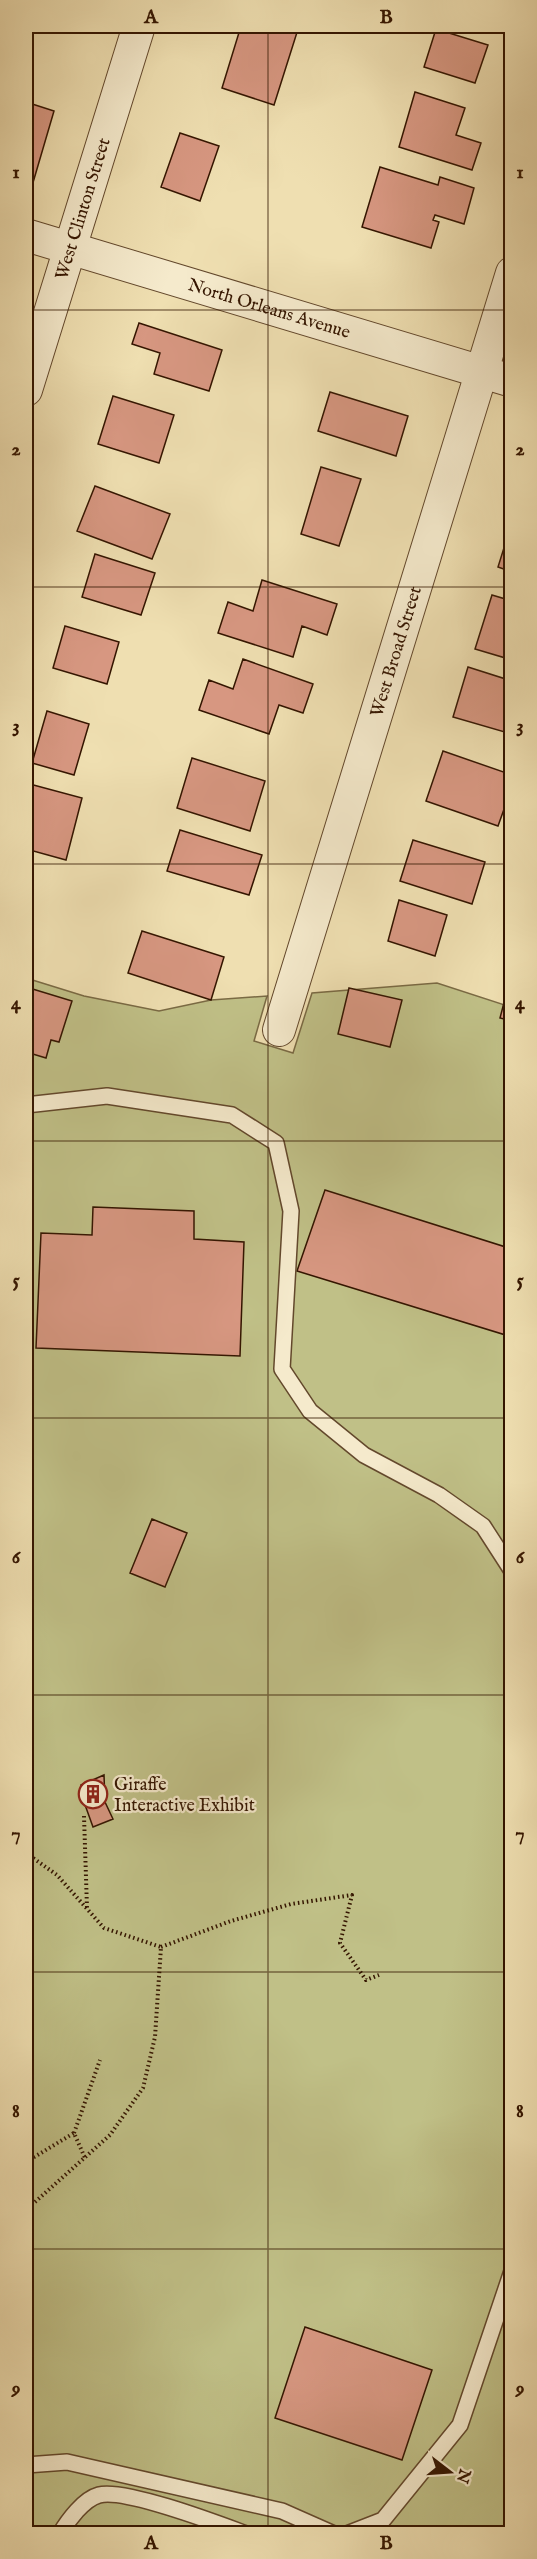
<svg xmlns="http://www.w3.org/2000/svg" width="537" height="2559" viewBox="0 0 537 2559" font-family="'IM FELL English',serif">
	<rect width="100%" height="100%" fill="#efdfb1"/>
	<filter id="stains"><feTurbulence type="fractalNoise" baseFrequency=".00333" numOctaves="4"/><feColorMatrix values="0 0 0 0 .2 0 0 0 0 .09 0 0 0 0 .02 0 0 0 .5 -.17"/></filter>
	<radialGradient id="worn" r=".72"><stop offset=".6" stop-color="#630" stop-opacity="0"/><stop offset="1" stop-color="#630" stop-opacity=".3"/></radialGradient>
	<path fill="#c0c087" stroke="#7a6a44" stroke-width="1.5" d="M 26,978 L 84,996 L 159,1011 L 211,1000 L 267,996 L 254,1041 L 293,1053 L 312,993 L 437,983 L 511,1007 L 511,2533 L 26,2533 Z"/>
	<path fill="#d79781" stroke="#341500" stroke-width="1.5" d="M 241,26 L 299,26 L 274,105 L 222,88 Z
		M 436,29 L 488,45 L 475,83 L 424,67 Z
		M 415,92 L 465,108 L 456,135 L 481,143 L 472,170 L 399,147 Z
		M 26,102 L 54,111 L 32,186 L 26,184 Z
		M 180,133 L 219,146 L 200,201 L 161,187 Z
		M 380,167 L 438,185 L 440,177 L 474,188 L 464,224 L 435,215 L 433,220 L 439,222 L 431,248 L 362,227 Z
		M 139,323 L 222,350 L 209,391 L 154,374 L 160,353 L 132,344 Z
		M 330,392 L 408,416 L 396,456 L 318,431 Z
		M 113,396 L 174,415 L 159,463 L 98,444 Z
		M 321,467 L 361,479 L 339,546 L 301,534 Z
		M 95,486 L 170,514 L 152,559 L 77,531 Z
		M 512,522 L 512,572 L 498,567 Z
		M 95,554 L 155,573 L 141,615 L 82,597 Z
		M 262,580 L 337,604 L 327,635 L 302,626 L 293,657 L 218,633 L 228,602 L 253,611 Z
		M 492,595 L 512,601 L 512,660 L 475,649 Z
		M 65,626 L 119,642 L 107,684 L 53,668 Z
		M 243,659 L 313,684 L 303,713 L 279,705 L 269,734 L 199,710 L 209,680 L 233,689 Z
		M 468,667 L 512,681 L 512,734 L 453,717 Z
		M 47,711 L 89,724 L 74,775 L 32,763 Z
		M 443,751 L 512,775 L 512,787 L 498,826 L 426,801 Z
		M 192,758 L 265,781 L 250,831 L 177,808 Z
		M 26,783 L 82,798 L 66,860 L 26,849 Z
		M 180,830 L 262,855 L 249,895 L 167,871 Z
		M 413,840 L 485,862 L 472,904 L 400,881 Z
		M 399,900 L 447,915 L 435,956 L 388,941 Z
		M 142,931 L 224,957 L 211,1000 L 128,973 Z
		M 26,987 L 72,1001 L 59,1042 L 51,1040 L 46,1058 L 26,1052 Z
		M 349,988 L 402,1000 L 390,1047 L 338,1034 Z
		M 507,991 L 512,993 L 512,1021 L 500,1018 Z
		M 325,1190 L 512,1249 L 512,1337 L 297,1271 Z
		M 93,1207 L 194,1211 L 194,1239 L 244,1242 L 240,1356 L 36,1348 L 41,1233 L 92,1235 Z
		M 152,1519 L 187,1533 L 165,1587 L 130,1573 Z
		M 104,1775 L 105,1802 L 113,1819 L 93,1827 L 84,1802 L 81,1785 Z
		M 305,2327 L 432,2370 L 402,2460 L 275,2418 Z"/>
	<g fill="none" stroke-linecap="round" stroke-linejoin="round">
		<g stroke="#63482c" stroke-width="18">
			<path id="lane" d="M 26,1105 L 107,1096 L 232,1115 L 276,1143 L 291,1211 L 282,1369 L 310,1411 L 364,1455 L 439,1495 L 483,1526 L 512,1571
				M 26,2465 L 67,2462 L 282,2511 L 334,2534
				M 60,2534 C 68,2520 84,2499 99,2495 C 124,2488 219,2524 246,2534
				M 347,2534 L 383,2520 L 460,2425 L 512,2271"/>
		</g>
		<g stroke="#63482c" stroke-width="34">
			<g id="street">
				<path id="s1" d="M 26,235 L 512,381"/>
				<path id="s2" d="M 26,390 L 139,26"/>
				<path id="s3" d="M 279,1030 L 512,273"/>
			</g>
		</g>
		<path stroke="#341500" stroke-width="4" stroke-dasharray="1.5 3" stroke-linecap="butt" d="M 84,1816 L 87,1908
			M 26,1853 L 57,1875 L 104,1928 L 161,1947 L 155,2037 L 143,2088 L 110,2135 L 26,2210
			M 161,1947 L 231,1921 L 291,1904 L 352,1895 L 340,1943 L 366,1980 L 379,1975
			M 74,2133 L 100,2060
			M 26,2162 L 74,2133 L 85,2158"/>
		<use href="#lane" stroke="#f5eacc" stroke-width="15"/>
		<use href="#street" stroke="#f5eacc" stroke-width="32"/>
	</g>
	<path fill="none" stroke="#341500" stroke-width="1.5" stroke-opacity="0.55" d="M 268,26 L 268,2534M 26,310 L 512,310M 26,587 L 512,587M 26,864 L 512,864M 26,1141 L 512,1141M 26,1418 L 512,1418M 26,1695 L 512,1695M 26,1972 L 512,1972M 26,2249 L 512,2249"/>
	<defs>
		<g id="building-ring" transform="scale(1.5)"><circle r="9.5" fill="#f5eacc" stroke="#8f2418" stroke-width="1.5"/><path d="M-4-6H4V6H1V3H-1V6H-4ZM-2.5-4.3h1.7v1.8h-1.7ZM.8-4.3h1.7v1.8H.8ZM-2.5-1h1.7V.8h-1.7ZM.8-1h1.7V.8H.8Z" fill="#8f2418"/></g>
	</defs>
	<g fill-rule="evenodd">
		<use href="#building-ring" x="93" y="1794"/>
	</g>
	<g text-anchor="middle" stroke-width="4.5" stroke-linejoin="round" paint-order="stroke">
		<g font-size="18" fill="#341500" stroke="#f5eacc">
			<text dy="6" stroke="none"><textPath href="#s2" startOffset="190">West Clinton Street</textPath></text>
			<text dy="6" stroke="none"><textPath href="#s1" startOffset="254">North Orleans Avenue</textPath></text>
			<text dy="6" stroke="none"><textPath href="#s3" startOffset="396">West Broad Street</textPath></text>
		</g>
		<g font-size="18" fill="#341500" stroke="#f5eacc" text-anchor="start">
			<text x="114" y="1790">Giraffe<tspan x="114" dy="21">Interactive Exhibit</tspan></text>
		</g>
	</g>
	<rect width="537" height="2559" fill="none" stroke="#efdfb1" stroke-width="66"/>
	<g transform="translate(450 2472) rotate(107)" stroke="#f5eacc" stroke-width="4.5" paint-order="stroke">
	<path d="M0-4.5L10 22L0 15L-10 22Z" fill="#341500"/>
	<text y="-9" font-size="16" font-weight="bold" text-anchor="middle" fill="#341500">N</text>
	</g>
	<rect x="33" y="33" width="471" height="2493" fill="none" stroke="#341500" stroke-width="2"/>
	<g font-size="20" text-anchor="middle" font-weight="bold" fill="#341500">
		<text x="151" y="23">A</text>
		<text x="386" y="23">B</text>
		<text x="16" y="178">1</text>
		<text x="520" y="178">1</text>
		<text x="16" y="455">2</text>
		<text x="520" y="455">2</text>
		<text x="16" y="732">3</text>
		<text x="520" y="732">3</text>
		<text x="16" y="1009">4</text>
		<text x="520" y="1009">4</text>
		<text x="16" y="1286">5</text>
		<text x="520" y="1286">5</text>
		<text x="16" y="1563">6</text>
		<text x="520" y="1563">6</text>
		<text x="16" y="1840">7</text>
		<text x="520" y="1840">7</text>
		<text x="16" y="2117">8</text>
		<text x="520" y="2117">8</text>
		<text x="16" y="2394">9</text>
		<text x="520" y="2394">9</text>
		<text x="151" y="2549">A</text>
		<text x="386" y="2549">B</text>
	</g>
	<rect width="100%" height="100%" filter="url(#stains)"/>
	<rect width="100%" height="100%" fill="url(#worn)"/>
</svg>
